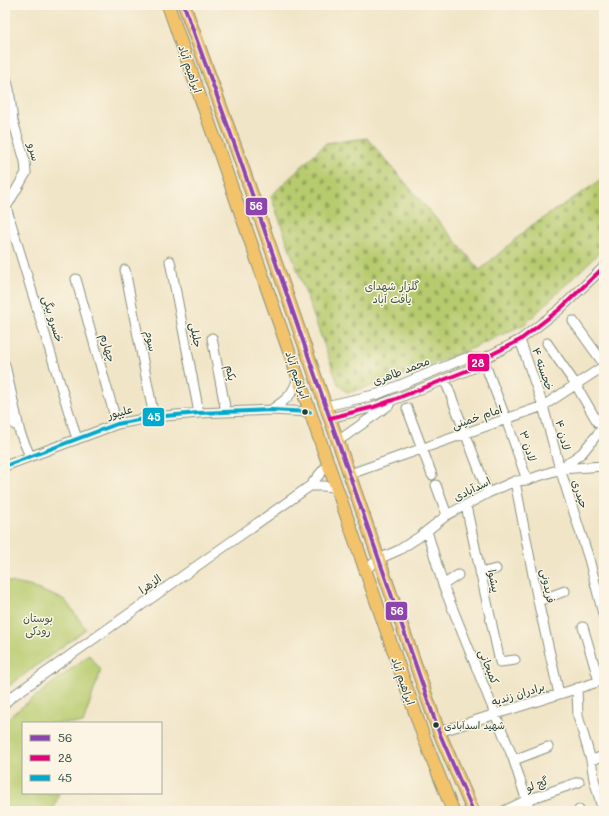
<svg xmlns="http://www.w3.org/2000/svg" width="609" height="816" viewBox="0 0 609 816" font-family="Mali,'Playpen Sans Arabic',sans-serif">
	<defs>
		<pattern id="cemetery-stones" width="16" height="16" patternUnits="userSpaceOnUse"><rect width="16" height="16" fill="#b7cb6e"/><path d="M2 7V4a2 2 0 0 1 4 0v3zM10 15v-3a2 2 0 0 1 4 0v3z" fill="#94a65b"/></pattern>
	</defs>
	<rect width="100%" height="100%" fill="#fcf5e5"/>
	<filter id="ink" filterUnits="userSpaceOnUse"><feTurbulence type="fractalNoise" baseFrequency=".025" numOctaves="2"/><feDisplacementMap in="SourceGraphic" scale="8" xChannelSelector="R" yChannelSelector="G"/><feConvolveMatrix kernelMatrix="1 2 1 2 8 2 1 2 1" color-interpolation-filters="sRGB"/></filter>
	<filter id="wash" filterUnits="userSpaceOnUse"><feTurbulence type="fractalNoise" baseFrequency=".012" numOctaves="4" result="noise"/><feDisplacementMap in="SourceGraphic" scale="16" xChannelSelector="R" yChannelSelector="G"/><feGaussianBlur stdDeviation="0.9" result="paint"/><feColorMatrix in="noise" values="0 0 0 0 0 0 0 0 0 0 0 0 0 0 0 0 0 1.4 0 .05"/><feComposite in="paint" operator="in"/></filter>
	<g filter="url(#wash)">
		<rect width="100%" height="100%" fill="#f1e5c7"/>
		<path fill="url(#cemetery-stones)" stroke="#6b8451" d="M 367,138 L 480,270 L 531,226 L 601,180 L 604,184 L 604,248 L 525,324 L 473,348 L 398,378 L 348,393 L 338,384 L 271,196 L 326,143 Z"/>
		<path fill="#b7cb6e" stroke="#6b8451" d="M 5,581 L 29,586 L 65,600 L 86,629 L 5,689 Z
			M 89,655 L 101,670 L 83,723 L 23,723 L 23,793 L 59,793 L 53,811 L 5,811 L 5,720 Z"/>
	</g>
	<g filter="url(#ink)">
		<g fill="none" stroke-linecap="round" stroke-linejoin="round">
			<g stroke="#88917e" stroke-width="11">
				<path id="minor" d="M 5,74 L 9,89 L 7,94
					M 5,108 L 13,121 L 9,89
					M 6,207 L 77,439
					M 5,209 L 26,173 L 25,161 L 13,121
					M 170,261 L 199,413
					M 125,270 L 154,417
					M 76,279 L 117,424
					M 573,321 L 604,364
					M 212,338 L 226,412
					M 520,340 L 543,406 L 560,469 L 589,559 L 604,618
					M 547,343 L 576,385 L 598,423
					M 483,359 L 506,419 L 527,480
					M 5,365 L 20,433 L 30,456
					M 445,380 L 488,493
					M 5,406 L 15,425
					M 326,406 L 378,394 L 466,358 L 483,359
					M 407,408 L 432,475
					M 271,410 C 287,399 292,396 298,378
					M 330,418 L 374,407 L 393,400 L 471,369 L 483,359 L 520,340 L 560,309 L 604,267
					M 338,441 L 389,405
					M 5,466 L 117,424 L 154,417 L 199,413 L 271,410 L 310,412
					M 560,469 L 582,453 L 604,426
					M 350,474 L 543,406 L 604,366
					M 515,481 L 538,601 L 559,694
					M 436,485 L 447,515
					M 310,486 L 323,486 L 333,487 L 338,493
					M 466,506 L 500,662 L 515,660
					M 427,531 L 443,585 L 513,758 L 530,811
					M 365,570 L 379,559 L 399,550 L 419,537 L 447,515 L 488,493 L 515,481 L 527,480 L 560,469 L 604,466
					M 480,573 L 496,569
					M 443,585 L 458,575
					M 538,601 L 565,591
					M 583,627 L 599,681
					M 577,688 L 578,716 L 591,760 L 594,779 L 603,811
					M 5,703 L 10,698 L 310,486 L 328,464
					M 439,732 L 604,680
					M 514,760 L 548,747
					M 591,760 L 604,756
					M 579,810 L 579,811
					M 504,811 L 527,800 L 579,782"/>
			</g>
			<g stroke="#88917e" stroke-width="14">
				<path id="major" d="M 168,5 L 424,738 L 453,811
					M 184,5 L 238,154 L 439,732 L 473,811"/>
			</g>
			<use href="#minor" stroke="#fff" stroke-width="9"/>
			<use href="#major" stroke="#f2c36a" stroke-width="12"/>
			<g stroke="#fcf5e5" stroke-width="7">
				<path id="bus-1" d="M 184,5 L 238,154 L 439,732 L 473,811"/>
			</g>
			<g stroke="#fcf5e5" stroke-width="7">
				<path id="bus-2" d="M 330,418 L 374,407 L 393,400 L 471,369 L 483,359 L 520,340 L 560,309 L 604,267"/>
			</g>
			<g stroke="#fcf5e5" stroke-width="7">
				<path id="bus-3" d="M 5,466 L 117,424 L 154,417 L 199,413 L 271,410 L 310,412"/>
			</g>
			<use href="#bus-1" stroke="#8e44ad" stroke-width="4"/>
			<use href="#bus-2" stroke="#e5007d" stroke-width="4"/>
			<use href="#bus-3" stroke="#00a9ce" stroke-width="4"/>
		</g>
	</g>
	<g fill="#1f3d34" stroke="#fcf5e5" stroke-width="1.5">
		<circle cx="305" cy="412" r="3.5"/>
		<circle cx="436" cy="725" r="3.5"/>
	</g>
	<g text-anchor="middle" stroke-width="3" stroke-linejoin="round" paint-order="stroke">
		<g font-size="10" fill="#1f3d34" stroke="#fcf5e5" text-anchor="start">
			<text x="444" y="729">شهید اسدآبادی</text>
		</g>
		<g font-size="11" fill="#1f3d34" stroke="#fcf5e5">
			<text transform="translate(190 69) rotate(71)" y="4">ابراهیم آباد</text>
			<text transform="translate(34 152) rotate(77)" y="4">سرو</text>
			<text transform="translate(53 319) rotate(73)" y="4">خسرو بیگی</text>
			<text transform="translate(196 335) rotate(79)" y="4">جلیلی</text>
			<text transform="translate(151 341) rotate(79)" y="4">سوم</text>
			<text transform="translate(108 348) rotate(74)" y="4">چهارم</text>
			<text transform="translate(543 369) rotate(71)" y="4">خجسته ۴</text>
			<text transform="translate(401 371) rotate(-21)" y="4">محمد طاهری</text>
			<text transform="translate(231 373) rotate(80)" y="4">یکم</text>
			<text transform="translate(297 375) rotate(71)" y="4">ابراهیم آباد</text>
			<text transform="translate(120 412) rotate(-15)" y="4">علیپور</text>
			<text transform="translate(477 417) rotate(-19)" y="4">امام خمینی</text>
			<text transform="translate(563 435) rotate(75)" y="4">لادن ۴</text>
			<text transform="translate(528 446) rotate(72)" y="4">لادن ۳</text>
			<text transform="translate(472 489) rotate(-27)" y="4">اسدآبادی</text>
			<text transform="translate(580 494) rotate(72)" y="4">حیدری</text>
			<text transform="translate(494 581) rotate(78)" y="4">پیشوا</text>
			<text transform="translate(150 584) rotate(-35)" y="4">الزهرا</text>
			<text transform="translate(548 586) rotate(79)" y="4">فریدونی</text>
			<text transform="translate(489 667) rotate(68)" y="4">کمیجانی</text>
			<text transform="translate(403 681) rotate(71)" y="4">ابراهیم آباد</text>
			<text transform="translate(518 694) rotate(-17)" y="4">برادران زندیه</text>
			<text transform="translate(537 784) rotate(-20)" y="4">گچ لو</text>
		</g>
		<g font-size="11" fill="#3d5940" stroke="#fcf5e5">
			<text x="392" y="290">گلزار شهدای<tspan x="392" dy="13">یافت آباد</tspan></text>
			<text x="38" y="622">بوستان<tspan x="38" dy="13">رودکی</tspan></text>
		</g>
	</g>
	<g stroke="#fcf5e5" stroke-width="1.5">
		<rect x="245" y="197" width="23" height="19" rx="4" fill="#8e44ad"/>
		<rect x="467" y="353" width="23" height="19" rx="4" fill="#e5007d"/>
		<rect x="142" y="407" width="23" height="20" rx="4" fill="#00a9ce"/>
		<rect x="385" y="601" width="23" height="20" rx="4" fill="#8e44ad"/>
	</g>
	<g font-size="11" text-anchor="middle" font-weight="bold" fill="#fff">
		<text x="256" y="210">56</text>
		<text x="478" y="367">28</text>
		<text x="154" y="421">45</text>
		<text x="397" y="615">56</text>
	</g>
	<rect width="609" height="816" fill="none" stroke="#fcf5e5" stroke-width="20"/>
	<rect x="22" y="722" width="140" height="72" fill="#fcf5e5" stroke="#a4ab9e"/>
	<rect x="30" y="735" width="20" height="6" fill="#8e44ad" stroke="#a4ab9e"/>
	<text x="58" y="742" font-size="12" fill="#1f3d34">56</text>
	<rect x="30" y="755" width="20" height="6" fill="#e5007d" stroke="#a4ab9e"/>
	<text x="58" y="762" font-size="12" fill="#1f3d34">28</text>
	<rect x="30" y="775" width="20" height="6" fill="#00a9ce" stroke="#a4ab9e"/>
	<text x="58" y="782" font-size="12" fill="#1f3d34">45</text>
</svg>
